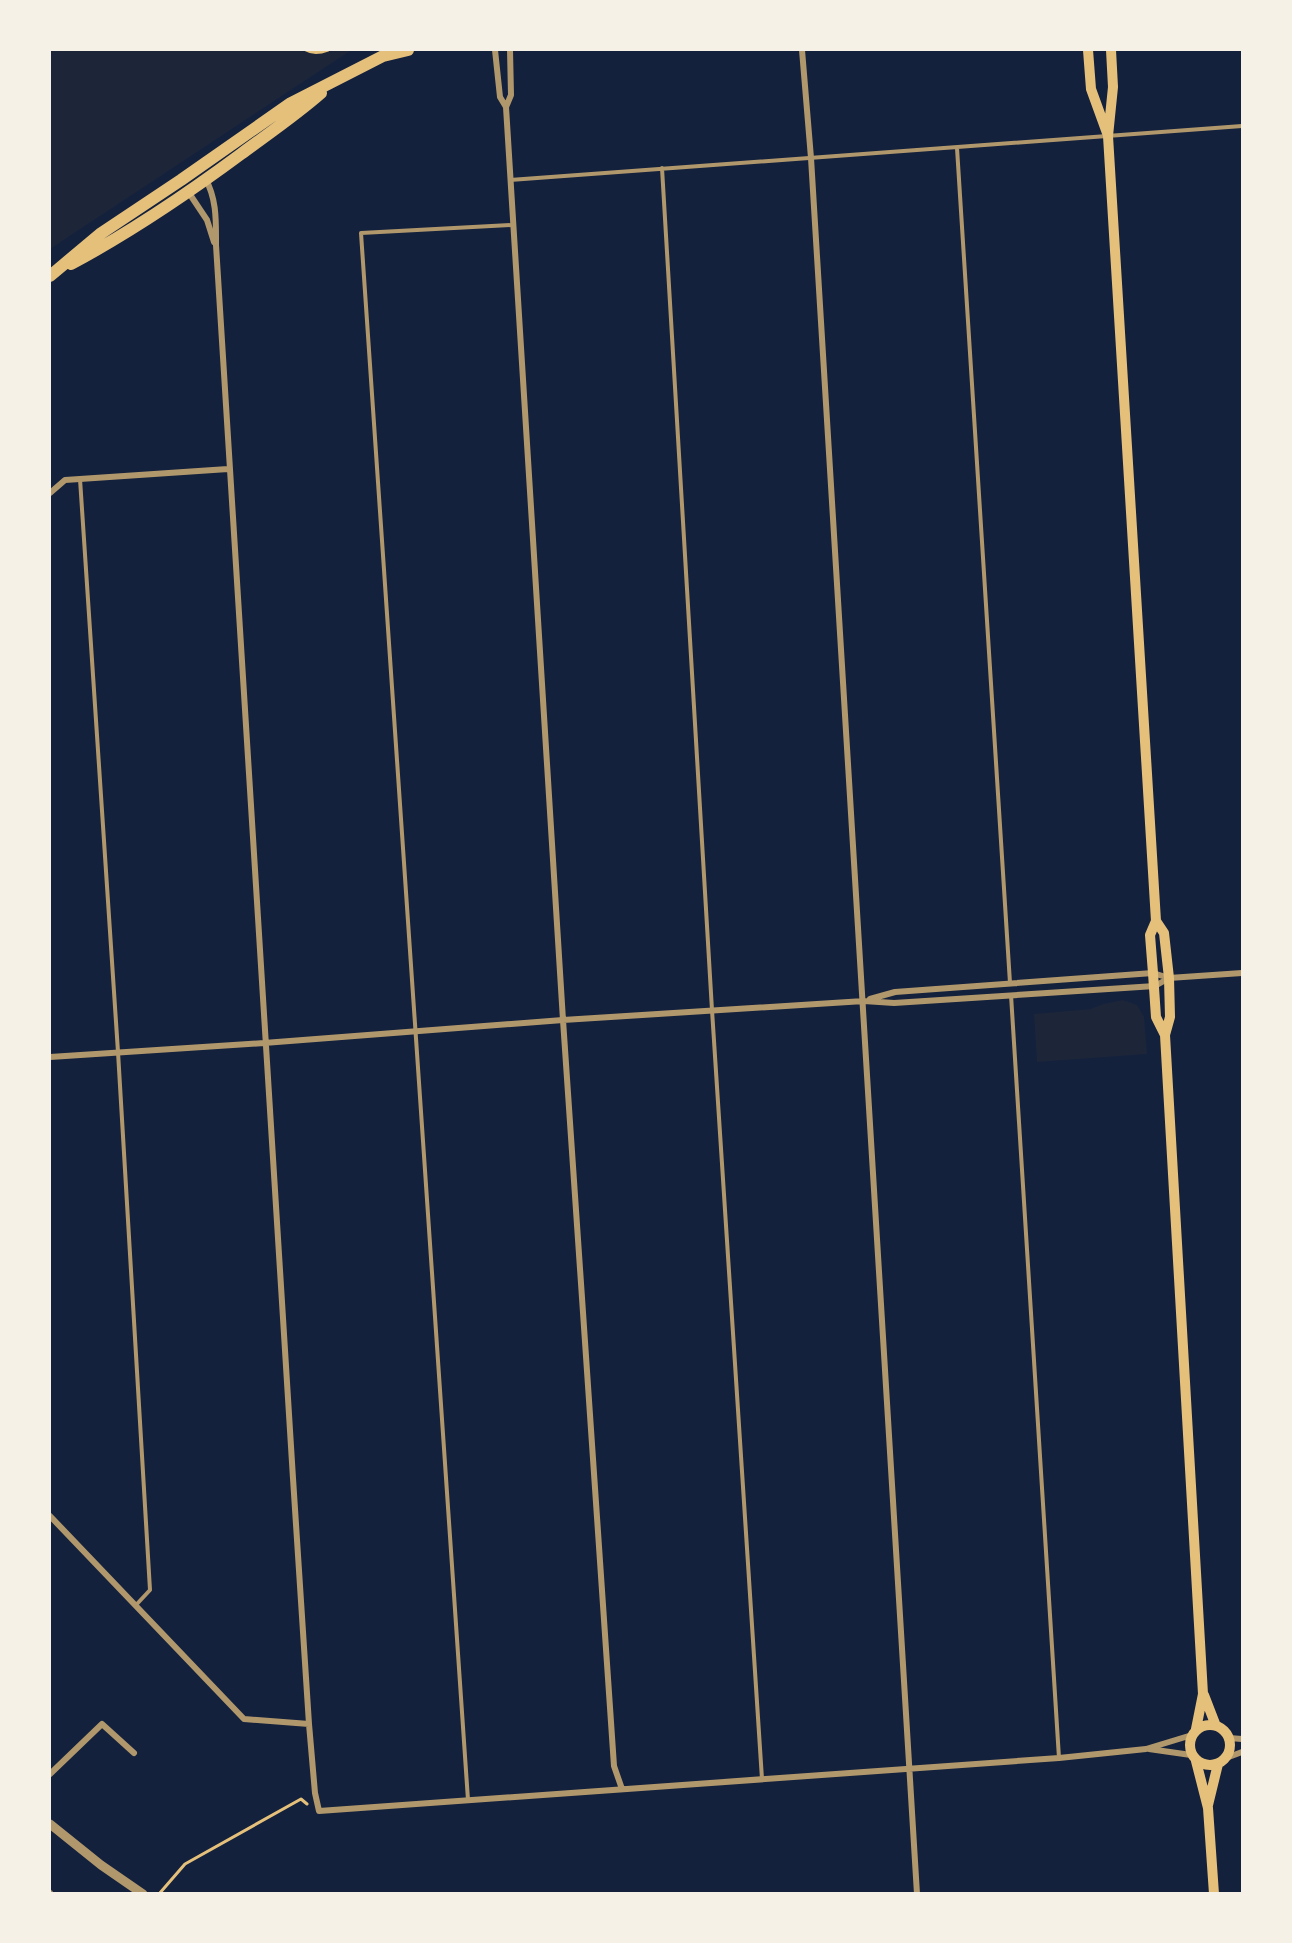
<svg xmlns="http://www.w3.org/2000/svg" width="1292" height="1943" viewBox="0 0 1292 1943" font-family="'Fira Sans',sans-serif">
	<rect width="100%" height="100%" fill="#14213d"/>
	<path fill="#1d2539" d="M 50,50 L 355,50 L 350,51 L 50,249 Z
		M 1123,1000 L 1137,1005 L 1144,1017 L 1147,1054 L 1037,1062 L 1034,1014 L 1091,1009 L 1103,1004 Z"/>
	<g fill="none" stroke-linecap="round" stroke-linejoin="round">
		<path stroke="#e5c07b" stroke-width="3" d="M 306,50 C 313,54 320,53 328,50
			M 159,1894 L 185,1864 L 301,1799 L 307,1804"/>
		<path stroke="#b1986c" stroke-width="4" d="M 957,148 L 1010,983
			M 662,168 L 712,1010 L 762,1779
			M 510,180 L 1242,126
			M 80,479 L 118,1052 L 150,1590 L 136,1605
			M 1011,995 L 1059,1758
			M 468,1800 L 361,233 L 512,225"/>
		<path stroke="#b1986c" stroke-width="6" d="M 495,50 L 500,97 L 506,107 L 563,1020 L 614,1766 L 622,1789
			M 802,50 L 811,158 L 917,1894
			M 506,107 L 511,95 L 510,50
			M 205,178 C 217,199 216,221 216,245 C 244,738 277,1231 309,1724 L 315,1793 L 319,1811 L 1059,1758 L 1146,1749 L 1192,1735
			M 187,190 L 207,220 L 214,242
			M 50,493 L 65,480 L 228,469
			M 870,999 L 895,992 L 1153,973 L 1169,978 L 1242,973
			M 50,1057 L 264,1043 L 563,1020 L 864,1001 L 894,1003 L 1155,986 L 1169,978
			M 50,1516 L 244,1719 L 309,1724
			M 1229,1738 L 1242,1739
			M 1149,1749 L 1191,1755
			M 1226,1758 L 1242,1752
			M 50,1774 L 102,1724 L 134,1753
			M 50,1893 L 50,1894"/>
		<path stroke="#b1986c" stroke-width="9" d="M 50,1824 L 101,1865 L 143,1894"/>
		<path stroke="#e5c07b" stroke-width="10" d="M 1088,50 L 1091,89 L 1107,133
			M 1111,50 L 1113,87 L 1108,136 L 1156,921 L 1150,935 L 1153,973 L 1156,1017 L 1165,1035
			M 1156,921 L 1164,933 L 1169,978 L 1170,1017 L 1165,1035 L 1203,1694 L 1196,1729
			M 1204,1695 L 1216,1726
			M1190 1745a20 20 0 1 1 40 0a20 20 0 1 1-40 0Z
			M 1196,1761 L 1208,1808 L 1214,1894
			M 1208,1805 L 1218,1764"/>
		<path stroke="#e5c07b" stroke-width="12" d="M 71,264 C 131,232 187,194 241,154 C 268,134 296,115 321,93
			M 50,276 L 100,234 L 181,180 L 291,103 L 383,56 L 408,50"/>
	</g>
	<rect width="1292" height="1943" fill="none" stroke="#f6f1e7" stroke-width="102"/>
</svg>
